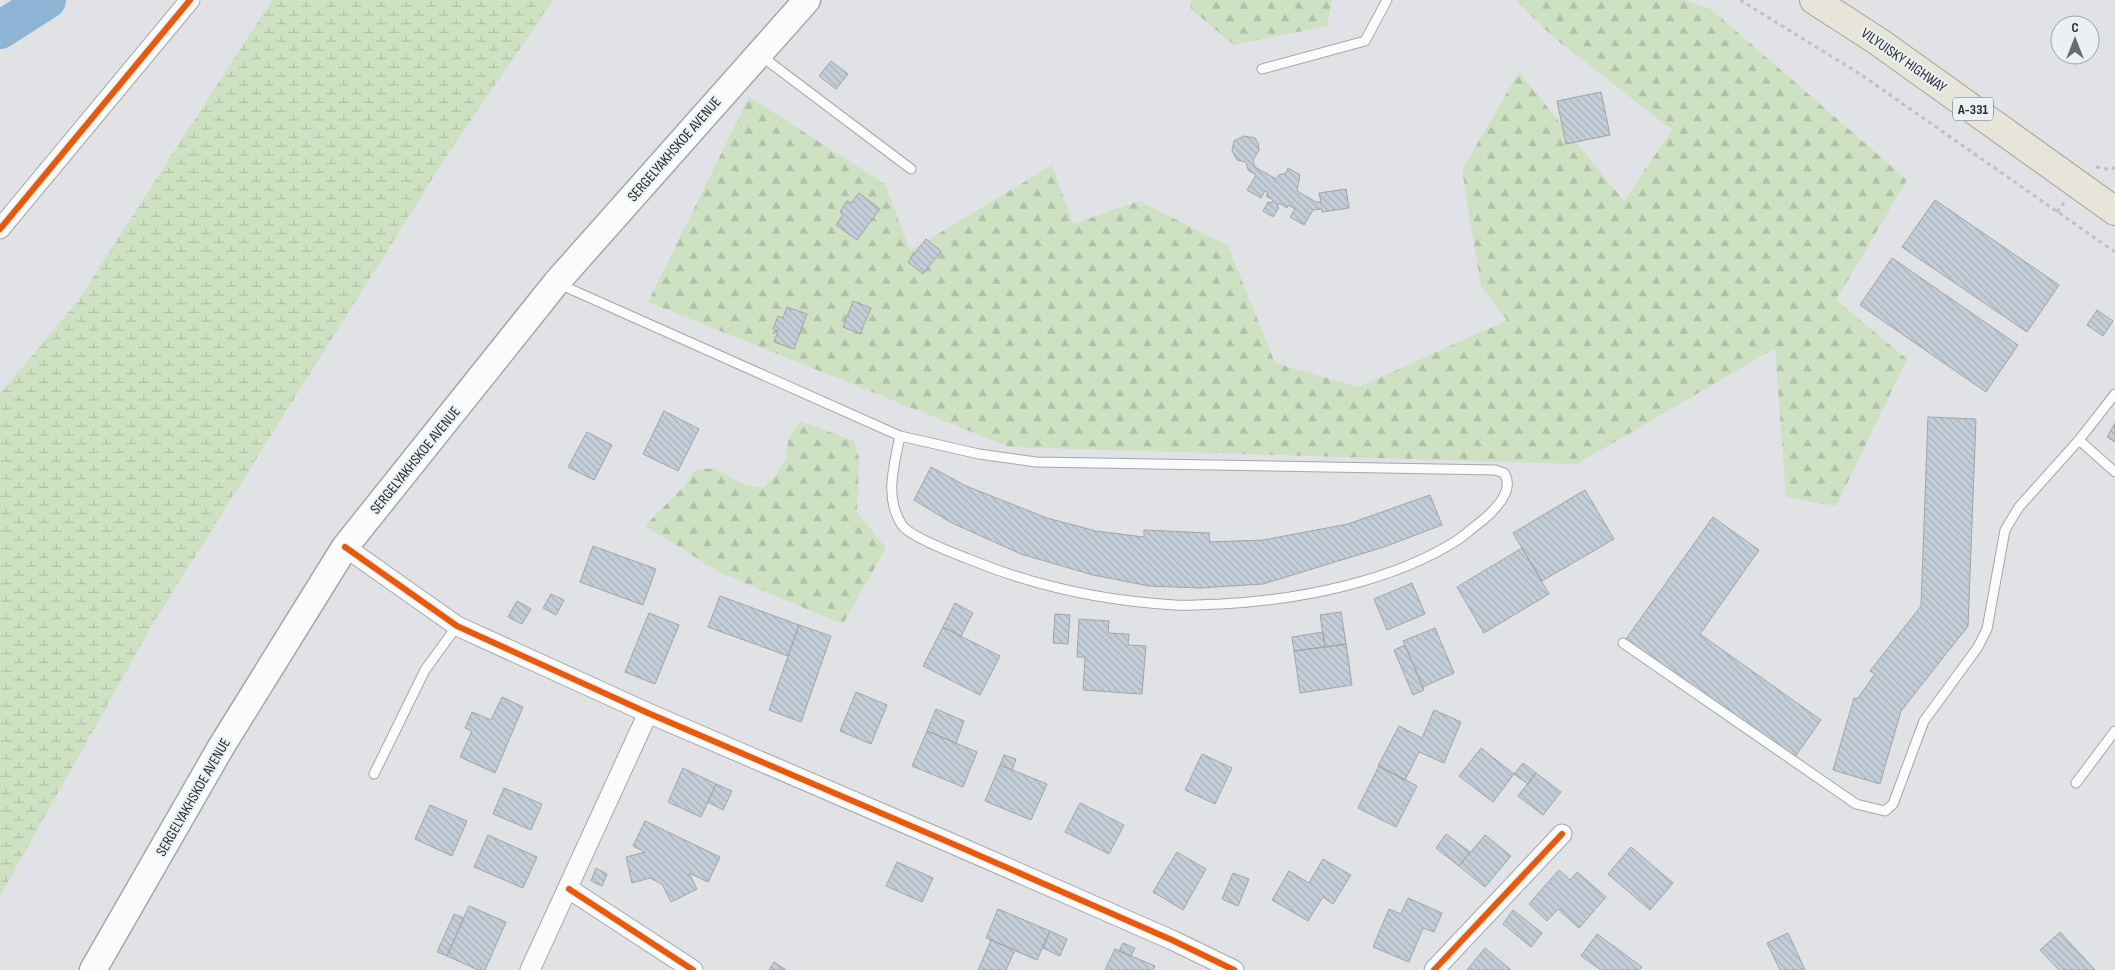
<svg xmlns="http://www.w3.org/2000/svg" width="2115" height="970" viewBox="0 0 2115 970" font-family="'Sofia Sans Condensed',sans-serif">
	<defs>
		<pattern id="forest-firs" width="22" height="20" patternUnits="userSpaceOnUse" patternTransform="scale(1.25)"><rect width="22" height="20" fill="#cee1c2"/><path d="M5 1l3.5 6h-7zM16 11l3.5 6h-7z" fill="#b1c1a7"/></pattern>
		<pattern id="wetland-marsh" width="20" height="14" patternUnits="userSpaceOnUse" patternTransform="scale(1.25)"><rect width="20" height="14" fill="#cee1c2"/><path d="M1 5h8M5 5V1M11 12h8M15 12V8" fill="none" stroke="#b1c1a7"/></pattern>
		<pattern id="building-back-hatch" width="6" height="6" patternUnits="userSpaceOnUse" patternTransform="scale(1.25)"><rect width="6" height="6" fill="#c3ced9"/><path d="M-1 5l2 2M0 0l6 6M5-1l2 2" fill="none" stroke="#a8b1bb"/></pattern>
	</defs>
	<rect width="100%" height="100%" fill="#e0e2e5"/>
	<path fill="url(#forest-firs)" d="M 1190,0 L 1332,0 L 1327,26 L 1234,45 L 1191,9 Z
		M 1516,0 L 1684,0 L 1712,10 L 1907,180 L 1836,300 L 1907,359 L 1836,506 L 1786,497 L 1775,348 L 1577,464 L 1009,447 L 648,302 L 749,97 L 885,184 L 910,251 L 1052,165 L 1073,224 L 1139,201 L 1228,246 L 1275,363 L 1359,387 L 1507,320 L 1481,286 L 1462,170 L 1519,72 L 1624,201 L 1672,130 L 1552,36 Z
		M 800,421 L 854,441 L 859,459 L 857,512 L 886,548 L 843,624 L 721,573 L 645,526 L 685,485 L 695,470 L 714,468 L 746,486 L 764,487 L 777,474 L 786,458 L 788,440 Z"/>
	<path fill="url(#wetland-marsh)" d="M 272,0 L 553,0 L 448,154 L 155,620 L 0,896 L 0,394 L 77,302 Z"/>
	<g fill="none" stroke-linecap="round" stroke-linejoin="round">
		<path stroke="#8db4d5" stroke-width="38" d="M 0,30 L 47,0"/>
	</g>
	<path fill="url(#building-back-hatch)" stroke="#a3a4a6" d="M 831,61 L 848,74 L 836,89 L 819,76 Z
		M 1601,92 L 1610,135 L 1566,144 L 1557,101 Z
		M 1244,136 L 1255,138 L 1258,143 L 1259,150 L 1253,160 L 1255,167 L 1276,179 L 1279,175 L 1286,173 L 1288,168 L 1300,175 L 1297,191 L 1316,202 L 1321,202 L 1319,193 L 1346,189 L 1349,208 L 1322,212 L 1322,209 L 1313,210 L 1304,225 L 1290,217 L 1295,209 L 1288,205 L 1287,208 L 1279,203 L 1277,207 L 1279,208 L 1273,217 L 1263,211 L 1268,202 L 1271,203 L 1273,200 L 1266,196 L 1268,193 L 1265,191 L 1261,198 L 1247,190 L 1256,175 L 1248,170 L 1246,162 L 1237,160 L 1232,151 L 1234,141 Z
		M 859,193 L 880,209 L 857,240 L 836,225 L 843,215 L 840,212 L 847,201 L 851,203 Z
		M 1935,200 L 2059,285 L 2027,332 L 1902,247 Z
		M 926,239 L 941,251 L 923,274 L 908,262 Z
		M 1892,258 L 2018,345 L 1986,392 L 1860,305 Z
		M 853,301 L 871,308 L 860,334 L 843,327 Z
		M 787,307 L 807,314 L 794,349 L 774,342 L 778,331 L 773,329 L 778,316 L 783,318 Z
		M 2097,310 L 2113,321 L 2103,336 L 2087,325 Z
		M 664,411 L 699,429 L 678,471 L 643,454 Z
		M 1928,417 L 1976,419 L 1968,626 L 1901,711 L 1880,784 L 1833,770 L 1854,698 L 1857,699 L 1875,674 L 1870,671 L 1921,606 Z
		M 2115,423 L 2115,442 L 2107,437 Z
		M 587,432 L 612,445 L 594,480 L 568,467 Z
		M 931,467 L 966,486 L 1047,518 L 1096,531 L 1144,537 L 1144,530 L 1209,533 L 1210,542 L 1263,540 L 1348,524 L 1430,495 L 1442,525 L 1384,547 L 1263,584 L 1200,588 L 1149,586 L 1093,575 L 1021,554 L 952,523 L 914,500 Z
		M 1585,490 L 1614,539 L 1542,581 L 1513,533 Z
		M 1713,517 L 1759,550 L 1700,634 L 1821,720 L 1794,758 L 1626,639 Z
		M 593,546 L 656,569 L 643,605 L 580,582 Z
		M 1522,548 L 1549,594 L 1484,633 L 1457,587 Z
		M 1412,583 L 1425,614 L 1387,630 L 1374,599 Z
		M 551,594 L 564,600 L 556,615 L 543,608 Z
		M 720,596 L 799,625 L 788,656 L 708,627 Z
		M 517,601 L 531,609 L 522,624 L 508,617 Z
		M 955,603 L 973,613 L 961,636 L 943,627 Z
		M 1341,612 L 1346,644 L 1325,647 L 1320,615 Z
		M 649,613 L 679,625 L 655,684 L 625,672 Z
		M 1055,614 L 1070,615 L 1068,644 L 1053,643 Z
		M 1079,619 L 1109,621 L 1108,633 L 1129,634 L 1128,645 L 1146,646 L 1142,694 L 1083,690 L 1085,657 L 1077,657 Z
		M 799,625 L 831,636 L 801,722 L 769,710 Z
		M 943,627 L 1000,656 L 980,695 L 923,666 Z
		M 1435,628 L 1454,673 L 1423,687 L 1403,641 Z
		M 1323,632 L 1325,647 L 1294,651 L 1292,637 Z
		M 1346,644 L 1352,685 L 1300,693 L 1294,651 Z
		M 1405,645 L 1424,690 L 1413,695 L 1394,650 Z
		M 856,692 L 887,705 L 871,744 L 840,731 Z
		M 502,697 L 523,707 L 495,773 L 460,757 L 472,731 L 465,728 L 472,712 L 491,720 Z
		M 936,709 L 964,721 L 956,743 L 927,731 Z
		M 1434,710 L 1461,722 L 1444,763 L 1419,752 L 1405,780 L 1378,766 L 1399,726 L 1422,738 Z
		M 927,731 L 977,752 L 963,787 L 912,766 Z
		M 1481,748 L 1514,774 L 1493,802 L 1459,776 Z
		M 1202,754 L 1232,768 L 1215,804 L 1185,790 Z
		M 1004,755 L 1016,759 L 1012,770 L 1000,765 Z
		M 1523,763 L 1536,773 L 1528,784 L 1514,774 Z
		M 1000,765 L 1047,784 L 1031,820 L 985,801 Z
		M 1379,766 L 1417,786 L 1396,827 L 1358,808 Z
		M 683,768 L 716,784 L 701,817 L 668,802 Z
		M 1536,773 L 1561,792 L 1543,815 L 1518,796 Z
		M 716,784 L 732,791 L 723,810 L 708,802 Z
		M 504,788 L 542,804 L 531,830 L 493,814 Z
		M 1080,803 L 1124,825 L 1109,854 L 1065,832 Z
		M 430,805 L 467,821 L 452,856 L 415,839 Z
		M 645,821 L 720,857 L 708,882 L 689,873 L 697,889 L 671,902 L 662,884 L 650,878 L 632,883 L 626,857 L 645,852 L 633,846 Z
		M 1446,834 L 1470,852 L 1459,866 L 1436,848 Z
		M 488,835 L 537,857 L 523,888 L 474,867 Z
		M 1485,835 L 1511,856 L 1485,887 L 1459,866 Z
		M 1631,847 L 1673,883 L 1650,910 L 1608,874 Z
		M 1177,852 L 1206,869 L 1183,910 L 1153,892 Z
		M 1323,859 L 1351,875 L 1333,904 L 1323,897 L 1308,921 L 1272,900 L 1289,871 L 1309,883 Z
		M 897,862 L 933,878 L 922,902 L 886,886 Z
		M 596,868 L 607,874 L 602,886 L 591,881 Z
		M 1559,870 L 1570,880 L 1577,872 L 1606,897 L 1579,928 L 1558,909 L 1547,921 L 1529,904 Z
		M 1233,873 L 1249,879 L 1238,906 L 1222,899 Z
		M 1408,898 L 1442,913 L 1434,932 L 1423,928 L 1409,962 L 1373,947 L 1389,909 L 1401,914 Z
		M 469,906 L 506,922 L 485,970 L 478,970 L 447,956 Z
		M 998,909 L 1050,931 L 1037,960 L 986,938 Z
		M 1513,910 L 1542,933 L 1531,947 L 1503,924 Z
		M 454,914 L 464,918 L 447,956 L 437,952 Z
		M 1050,931 L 1067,939 L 1060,956 L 1043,948 Z
		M 2060,932 L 2095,970 L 2059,970 L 2040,950 Z
		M 1788,933 L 1805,970 L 1780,970 L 1767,943 Z
		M 1597,934 L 1642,967 L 1639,970 L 1601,970 L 1581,956 Z
		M 991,940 L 1015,950 L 1006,970 L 978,970 Z
		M 1123,943 L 1135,948 L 1131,956 L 1119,951 Z
		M 1485,948 L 1511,970 L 1467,970 Z
		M 1115,949 L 1155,966 L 1153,970 L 1105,970 Z
		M 774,962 L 786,970 L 769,970 Z"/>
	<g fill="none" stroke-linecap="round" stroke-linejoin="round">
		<g stroke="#a5a7a9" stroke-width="11">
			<path id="lane" d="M 760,55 L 911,169
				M 1262,69 L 1365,41 L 1387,0
				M 559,284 L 900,436 L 979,454 L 1036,462 L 1495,470 L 1504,473 C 1515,490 1496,509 1483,520 C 1475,526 1467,533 1459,539 C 1393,582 1298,600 1221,604 C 1206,604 1190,606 1175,605 C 1103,601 1033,586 966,558 C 953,553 909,536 902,525 C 884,498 894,466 900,436
				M 2079,440 L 2115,472
				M 1623,643 L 1856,804 L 1885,811 L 1893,804 L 1924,721 L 1978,647 L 1987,629 L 2005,530 L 2019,507 L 2079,440 L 2115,394
				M 374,774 L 425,670 L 457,626
				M 2076,783 L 2115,731"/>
		</g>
		<g stroke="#a5a7a9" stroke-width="21">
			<path id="street" d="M 0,229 L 190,0
				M 345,547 L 457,626 L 648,713 L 953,844 L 1172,940 L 1234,970
				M 569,889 L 693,970
				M 530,970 L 648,713
				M 1434,970 L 1562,834"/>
		</g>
		<g stroke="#a5a7a9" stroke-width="29">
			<path id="secondary" d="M 93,970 L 221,747 L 345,547 L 556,283 L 807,0"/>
		</g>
		<g stroke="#a7a191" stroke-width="30">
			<path id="primary" d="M 1814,0 L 1879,42 L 2115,211"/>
		</g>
		<path stroke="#c1c1c2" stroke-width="3" stroke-dasharray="4 4" stroke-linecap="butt" d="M 1740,0 L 1860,74 L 2115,252
			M 2096,167 L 2107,169 L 2115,168
			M 2057,212 L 2064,203"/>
		<use href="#lane" stroke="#fafbfb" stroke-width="9"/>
		<use href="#street" stroke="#fafbfb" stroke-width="19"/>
		<use href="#secondary" stroke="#fafbfb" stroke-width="26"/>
		<use href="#primary" stroke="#e7e4da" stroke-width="28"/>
		<g stroke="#ebf0f4" stroke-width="9">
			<path id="cycleway" d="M 0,229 L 190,0
				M 345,547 L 457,626 L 648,713 L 953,844 L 1172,940 L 1234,970
				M 569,889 L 693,970
				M 1434,970 L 1562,834"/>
		</g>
		<use href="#cycleway" stroke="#e8590c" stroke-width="6"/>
	</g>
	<g text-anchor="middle" stroke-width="4" stroke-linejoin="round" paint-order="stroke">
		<rect fill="#ebf0f4" stroke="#65686a" stroke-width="1" x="1953" y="97.5" width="40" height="23" rx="4"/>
		<g font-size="14" font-weight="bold" fill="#2c2d2f">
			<text x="1973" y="114">А-331</text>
		</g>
		<g font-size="15" fill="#2c2d2f" stroke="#ebf0f4">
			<text transform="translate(1904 60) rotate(35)" y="5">VILYUISKY HIGHWAY</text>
			<text transform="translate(674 149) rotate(-49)" y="5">SERGELYAKHSKOE AVENUE</text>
			<text transform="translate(415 460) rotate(-51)" y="5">SERGELYAKHSKOE AVENUE</text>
			<text transform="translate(193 797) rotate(-60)" y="5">SERGELYAKHSKOE AVENUE</text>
		</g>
	</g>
	<g transform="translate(2075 40)"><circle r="24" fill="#ebf0f4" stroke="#9fa2a5"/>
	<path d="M0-4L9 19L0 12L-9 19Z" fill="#6b6c6f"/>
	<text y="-8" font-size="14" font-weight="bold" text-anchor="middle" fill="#2c2d2f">С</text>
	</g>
</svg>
